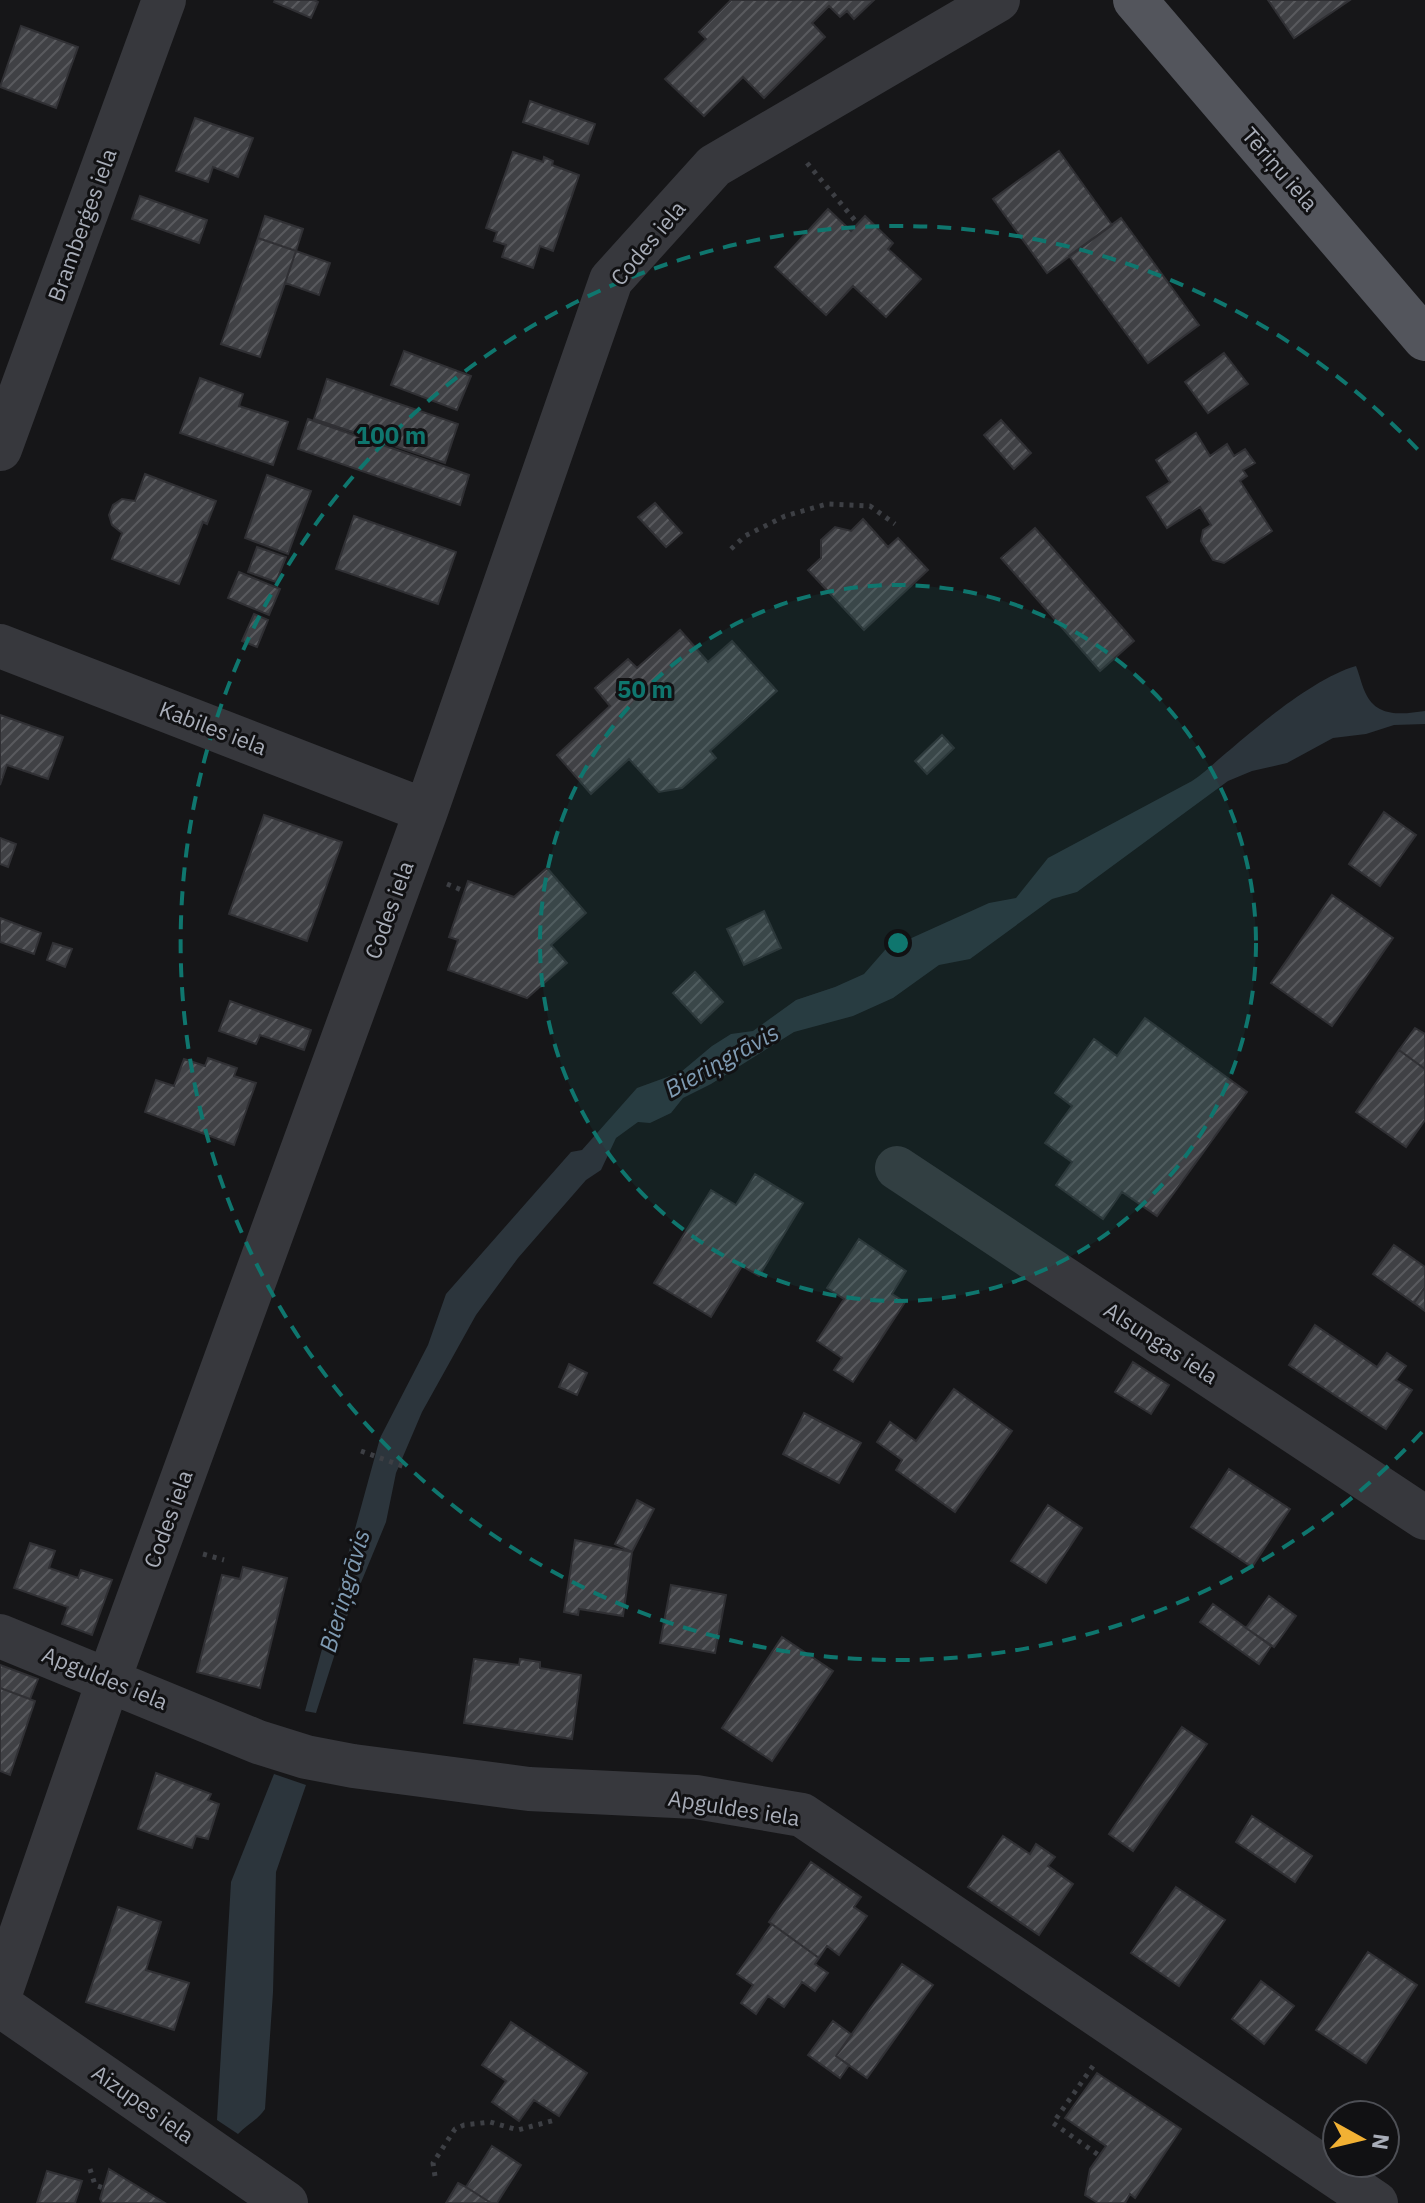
<svg xmlns="http://www.w3.org/2000/svg" width="1425" height="2203" viewBox="0 0 1425 2203" font-family="'IBM Plex Sans',sans-serif">
	<defs>
		<pattern id="building-hatch" width="6" height="6" patternUnits="userSpaceOnUse" patternTransform="scale(2)"><rect width="6" height="6" fill="#404145"/><path d="M-1 1l2-2M0 6l6-6M5 7l2-2" fill="none" stroke="#595a5e"/></pattern>
	</defs>
	<rect width="100%" height="100%" fill="#161618"/>
	<path fill="#2c353c" d="M 1356,666 C 1360,676 1362,687 1367,696 C 1379,718 1404,714 1425,711 L 1425,724 L 1394,725 L 1366,734 L 1333,738 L 1287,763 L 1252,771 L 1228,781 L 1077,892 L 1052,899 L 970,959 L 939,965 L 893,998 L 853,1016 L 794,1032 L 711,1084 L 683,1098 L 671,1113 L 650,1123 L 638,1122 L 616,1138 L 601,1170 L 586,1180 L 518,1258 L 476,1315 L 422,1412 L 396,1473 L 386,1522 L 346,1619 L 316,1713 L 305,1711 L 380,1438 L 428,1345 L 446,1294 L 571,1152 L 582,1150 L 637,1088 L 681,1072 L 712,1046 L 731,1034 L 753,1031 L 796,1000 L 835,987 L 864,974 L 885,950 L 989,903 L 1016,898 L 1048,858 L 1192,781 C 1207,771 1217,760 1231,749 C 1262,722 1317,677 1356,666 Z
		M 274,1774 L 306,1785 L 276,1872 L 273,1992 L 265,2109 C 257,2121 247,2124 238,2134 L 217,2120 L 231,1882 Z"/>
	<path fill="url(#building-hatch)" stroke="#303034" stroke-width="2" d="M 275,0 L 314,0 L 318,2 L 311,18 L 274,2 Z
		M 731,0 L 874,0 L 854,19 L 847,11 L 840,17 L 829,6 L 812,23 L 825,37 L 764,98 L 743,77 L 704,116 L 665,79 L 706,39 L 699,32 Z
		M 1268,0 L 1350,0 L 1294,38 Z
		M 21,26 L 78,47 L 56,108 L 0,87 Z
		M 530,101 L 595,124 L 588,144 L 523,122 Z
		M 195,118 L 253,138 L 238,177 L 213,167 L 208,182 L 176,171 Z
		M 1059,151 L 1112,225 L 1047,273 L 993,199 Z
		M 513,152 L 543,162 L 544,157 L 553,161 L 552,165 L 579,175 L 553,251 L 540,246 L 533,268 L 502,257 L 506,245 L 494,241 L 497,232 L 486,228 Z
		M 140,196 L 207,220 L 199,243 L 132,219 Z
		M 828,209 L 851,231 L 865,216 L 893,243 L 888,249 L 921,279 L 886,317 L 853,286 L 826,315 L 775,267 Z
		M 265,216 L 303,229 L 296,251 L 258,238 Z
		M 1121,218 L 1199,325 L 1148,363 L 1069,256 Z
		M 258,238 L 296,251 L 260,357 L 221,344 Z
		M 296,251 L 330,263 L 319,295 L 285,283 Z
		M 404,351 L 471,376 L 457,410 L 391,385 Z
		M 1224,353 L 1248,384 L 1208,413 L 1185,382 Z
		M 200,378 L 243,394 L 239,406 L 288,422 L 273,465 L 180,433 Z
		M 327,379 L 458,424 L 445,463 L 314,419 Z
		M 308,419 L 469,475 L 460,505 L 298,449 Z
		M 1001,420 L 1031,453 L 1014,469 L 984,435 Z
		M 1196,433 L 1210,456 L 1227,444 L 1234,456 L 1245,449 L 1255,463 L 1243,470 L 1247,476 L 1240,481 L 1272,531 L 1224,563 L 1213,560 L 1201,541 L 1203,530 L 1211,525 L 1200,507 L 1167,528 L 1147,497 L 1170,482 L 1156,460 Z
		M 145,474 L 216,501 L 207,524 L 203,522 L 179,584 L 112,559 L 122,533 L 112,525 L 109,515 L 113,505 L 122,499 L 135,501 Z
		M 267,475 L 311,491 L 288,554 L 245,538 Z
		M 655,503 L 682,533 L 666,547 L 638,517 Z
		M 354,516 L 456,552 L 438,604 L 336,569 Z
		M 863,519 L 888,547 L 898,538 L 928,570 L 864,630 L 808,570 L 821,558 L 821,540 L 835,527 L 851,531 Z
		M 1035,528 L 1134,641 L 1100,671 L 1001,558 Z
		M 257,547 L 286,557 L 276,582 L 248,572 Z
		M 239,572 L 280,589 L 269,615 L 228,598 Z
		M 254,614 L 268,620 L 257,647 L 242,641 Z
		M 680,630 L 708,662 L 732,641 L 777,691 L 710,751 L 716,758 L 682,788 L 659,792 L 629,759 L 591,794 L 557,755 L 610,706 L 595,688 L 628,659 L 637,668 Z
		M 0,715 L 63,737 L 48,779 L 7,765 L 0,785 Z
		M 942,735 L 954,748 L 927,774 L 915,761 Z
		M 1384,812 L 1416,835 L 1380,886 L 1349,864 Z
		M 264,815 L 342,842 L 307,941 L 229,914 Z
		M 0,838 L 16,844 L 8,867 L 0,864 Z
		M 547,868 L 586,913 L 551,945 L 567,963 L 527,998 L 448,970 L 458,940 L 449,937 L 468,881 L 514,897 Z
		M 1332,895 L 1393,938 L 1332,1026 L 1271,983 Z
		M 764,911 L 781,948 L 744,965 L 727,929 Z
		M 0,918 L 41,933 L 34,954 L 0,942 Z
		M 53,943 L 72,949 L 65,967 L 47,960 Z
		M 695,972 L 723,1002 L 701,1023 L 673,993 Z
		M 230,1001 L 311,1030 L 304,1050 L 260,1035 L 256,1044 L 219,1031 Z
		M 1145,1018 L 1247,1092 L 1157,1216 L 1122,1192 L 1103,1219 L 1056,1185 L 1072,1162 L 1045,1143 L 1072,1106 L 1055,1093 L 1094,1039 L 1117,1056 Z
		M 1415,1028 L 1425,1034 L 1425,1069 L 1399,1050 Z
		M 1399,1050 L 1425,1069 L 1425,1120 L 1406,1147 L 1356,1112 Z
		M 208,1058 L 237,1068 L 234,1076 L 256,1083 L 234,1145 L 145,1112 L 156,1080 L 174,1086 L 184,1059 L 205,1066 Z
		M 755,1174 L 803,1203 L 759,1276 L 742,1266 L 711,1317 L 654,1283 L 711,1190 L 736,1205 Z
		M 859,1239 L 906,1271 L 892,1294 L 905,1302 L 853,1382 L 834,1370 L 842,1358 L 817,1341 L 844,1299 L 827,1288 Z
		M 1394,1245 L 1425,1267 L 1425,1287 L 1414,1303 L 1373,1274 Z
		M 1425,1287 L 1425,1311 L 1414,1303 Z
		M 1315,1325 L 1377,1367 L 1387,1353 L 1406,1366 L 1396,1380 L 1412,1390 L 1386,1429 L 1289,1365 Z
		M 1133,1362 L 1169,1385 L 1151,1414 L 1115,1392 Z
		M 569,1364 L 587,1373 L 577,1395 L 559,1387 Z
		M 954,1389 L 1012,1431 L 955,1512 L 896,1470 L 902,1460 L 877,1442 L 890,1422 L 916,1441 Z
		M 804,1413 L 861,1443 L 839,1483 L 783,1454 Z
		M 1229,1469 L 1290,1509 L 1252,1567 L 1191,1527 Z
		M 637,1500 L 654,1509 L 632,1552 L 615,1544 Z
		M 1048,1505 L 1082,1528 L 1046,1583 L 1011,1561 Z
		M 575,1540 L 632,1552 L 623,1616 L 579,1609 L 578,1615 L 564,1612 Z
		M 30,1543 L 55,1551 L 49,1568 L 78,1578 L 81,1570 L 112,1580 L 92,1635 L 62,1624 L 68,1607 L 14,1588 Z
		M 243,1567 L 287,1578 L 260,1688 L 197,1672 L 222,1575 L 240,1579 Z
		M 671,1585 L 726,1595 L 715,1653 L 660,1643 Z
		M 1269,1596 L 1296,1616 L 1274,1647 L 1246,1628 Z
		M 1213,1604 L 1271,1646 L 1259,1664 L 1200,1622 Z
		M 782,1637 L 833,1671 L 772,1761 L 722,1728 Z
		M 474,1659 L 519,1665 L 520,1659 L 540,1662 L 540,1668 L 581,1675 L 572,1739 L 464,1723 Z
		M 0,1665 L 38,1679 L 30,1699 L 0,1688 Z
		M 0,1688 L 35,1701 L 10,1775 L 0,1771 Z
		M 1182,1727 L 1207,1744 L 1133,1851 L 1109,1834 Z
		M 156,1773 L 211,1794 L 208,1800 L 219,1804 L 208,1839 L 196,1836 L 192,1848 L 138,1829 Z
		M 1252,1816 L 1312,1856 L 1295,1882 L 1236,1842 Z
		M 1003,1836 L 1030,1854 L 1036,1844 L 1055,1857 L 1048,1866 L 1073,1884 L 1039,1935 L 968,1887 Z
		M 811,1862 L 861,1897 L 854,1907 L 867,1916 L 839,1955 L 827,1946 L 819,1958 L 769,1922 Z
		M 1176,1887 L 1225,1920 L 1179,1986 L 1131,1953 Z
		M 118,1907 L 161,1922 L 146,1970 L 189,1983 L 174,2030 L 86,2002 Z
		M 772,1924 L 819,1958 L 815,1964 L 828,1973 L 815,1991 L 802,1982 L 784,2007 L 768,1996 L 756,2014 L 741,2003 L 753,1985 L 737,1974 Z
		M 1368,1952 L 1417,1985 L 1366,2063 L 1316,2030 Z
		M 902,1964 L 933,1985 L 867,2078 L 836,2056 Z
		M 1261,1981 L 1294,2006 L 1264,2044 L 1232,2019 Z
		M 833,2021 L 852,2035 L 836,2056 L 849,2065 L 840,2078 L 808,2055 Z
		M 511,2022 L 587,2073 L 559,2116 L 534,2100 L 519,2121 L 492,2102 L 506,2081 L 482,2065 Z
		M 1097,2073 L 1181,2129 L 1135,2198 L 1130,2194 L 1125,2203 L 1098,2203 L 1085,2195 L 1090,2169 L 1106,2146 L 1065,2118 Z
		M 492,2146 L 521,2165 L 497,2203 L 491,2203 L 466,2187 Z
		M 109,2169 L 165,2203 L 102,2203 L 100,2199 Z
		M 47,2171 L 82,2181 L 75,2203 L 37,2203 Z
		M 458,2183 L 466,2187 L 491,2203 L 446,2203 Z"/>
	<g fill="none" stroke-linecap="round" stroke-linejoin="round">
		<path stroke="#3d3f44" stroke-width="5" stroke-dasharray="4 6" stroke-linecap="butt" d="M 807,163 L 858,224
			M 731,549 L 745,536 L 785,516 L 827,504 L 870,506 L 895,524
			M 447,884 L 464,891
			M 361,1451 L 405,1467
			M 203,1554 L 224,1560
			M 1093,2066 L 1053,2123 L 1100,2156
			M 90,2169 L 95,2185 L 104,2188
			M 435,2176 L 433,2163 L 455,2129 L 464,2125 L 490,2122 L 518,2130 L 555,2120"/>
		<path stroke="#37383d" stroke-width="44" d="M 0,449 L 164,0
			M 0,646 L 426,811
			M 897,1168 L 1425,1518
			M 0,1636 L 258,1742 L 306,1757 L 353,1766 L 529,1789 L 696,1797 L 802,1815 L 1376,2203
			M 0,1994 L 109,1679 L 426,811 L 611,280 L 714,166 L 998,0
			M 0,2005 L 286,2203"/>
		<path stroke="#53555c" stroke-width="44" d="M 1135,0 L 1425,339"/>
	</g>
	<circle cx="898" cy="943" r="358" fill="#0f766e" fill-opacity=".12"/>
	<g fill="none" stroke="#0f766e" stroke-width="4" stroke-dasharray="14 10">
		<circle cx="898" cy="943" r="358"/>
		<path d="M1422 1432A717 717 0 1 1 1422 454"/>
	</g>
	<g text-anchor="middle" stroke-width="6" stroke-linejoin="round" paint-order="stroke">
		<g font-size="22" fill="#a8adb8" stroke="#111113">
			<text transform="translate(1280 169) rotate(49)" y="8">Tēriņu iela</text>
			<text transform="translate(82 225) rotate(-70)" y="8">Bramberģes iela</text>
			<text transform="translate(648 243) rotate(-50)" y="8">Codes iela</text>
			<text transform="translate(213 728) rotate(21)" y="8">Kabiles iela</text>
			<text transform="translate(389 910) rotate(-70)" y="8">Codes iela</text>
			<text transform="translate(1161 1343) rotate(33)" y="8">Alsungas iela</text>
			<text transform="translate(168 1519) rotate(-70)" y="8">Codes iela</text>
			<text transform="translate(105 1678) rotate(22)" y="8">Apguldes iela</text>
			<text transform="translate(734 1808) rotate(9)" y="8">Apguldes iela</text>
			<text transform="translate(143 2104) rotate(35)" y="8">Aizupes iela</text>
		</g>
		<g font-size="24" font-style="italic" fill="#7f9bb3" stroke="#111113">
			<text transform="translate(722 1061) rotate(-29)" y="8">Bieriņgrāvis</text>
			<text transform="translate(345 1591) rotate(-74)" y="8">Bieriņgrāvis</text>
		</g>
	</g>
	<circle cx="898" cy="943" r="12" fill="#0f766e" stroke="#111113" stroke-width="4"/>
	<g font-size="24" text-anchor="middle" font-weight="bold" fill="#0f766e" stroke="#111113" stroke-width="6" stroke-linejoin="round" paint-order="stroke">
		<text x="391" y="444">100 m</text>
		<text x="645" y="698">50 m</text>
	</g>
	<g transform="translate(1361 2139) rotate(98)"><circle r="38" fill="#111113" stroke="#4d4f55" stroke-width="2"/>
	<path d="M0-6L14 30L0 20L-14 30Z" fill="#f2b134"/>
	<text y="-12" font-size="22" font-weight="bold" text-anchor="middle" fill="#a8adb8">N</text>
	</g>
</svg>
